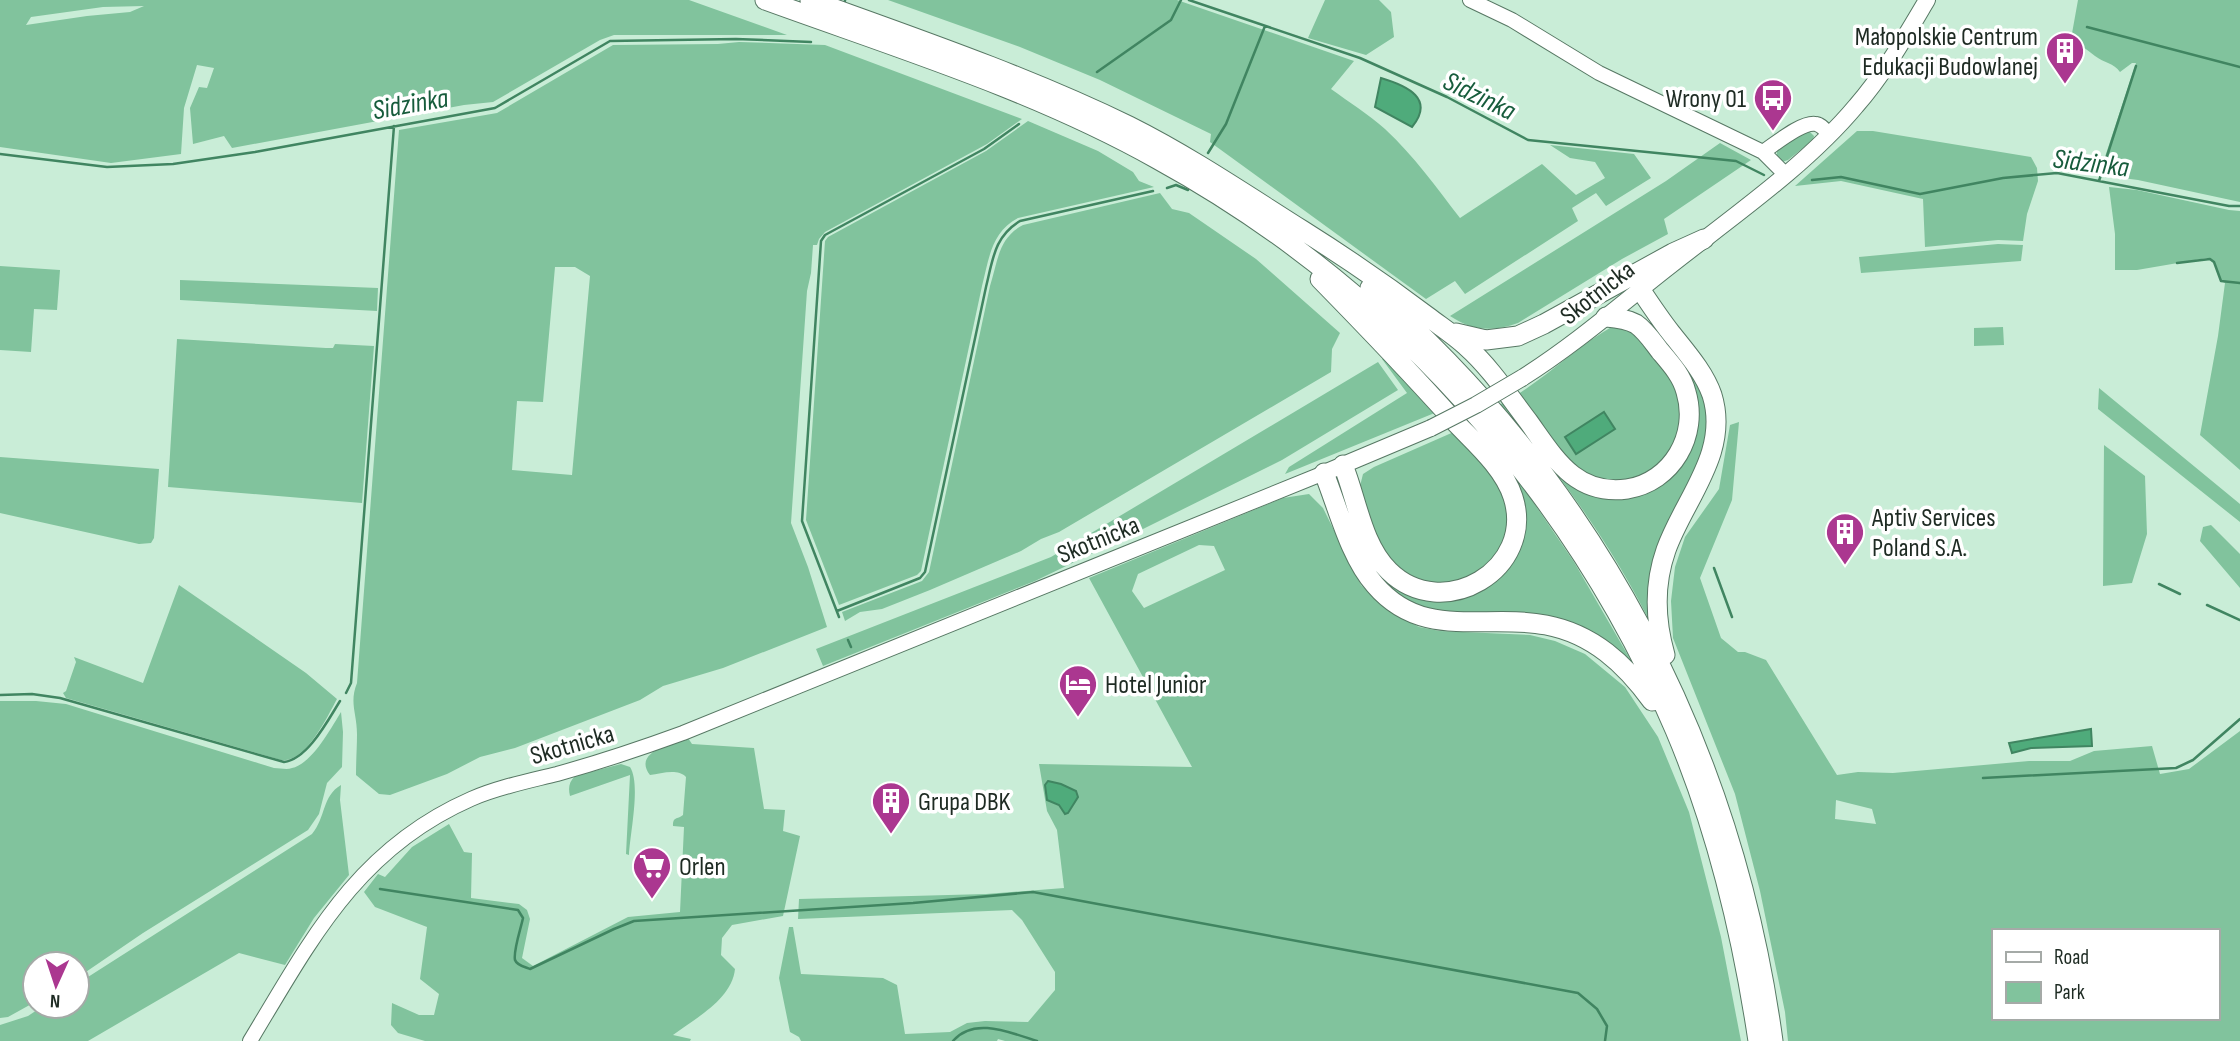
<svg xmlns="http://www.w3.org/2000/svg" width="2240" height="1041" viewBox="0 0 2240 1041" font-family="'Sofia Sans Condensed',sans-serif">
	<rect width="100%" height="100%" fill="#c9edd7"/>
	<path fill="#81c39d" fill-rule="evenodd" d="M 0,0 L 689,0 L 787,35 L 614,35 L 600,40 L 493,102 L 464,105 L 232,148 L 224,136 L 193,144 L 190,108 L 199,87 L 207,88 L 214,68 L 197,65 L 184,108 L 181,154 L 111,163 L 0,147 ZM 144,6 L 130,12 L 87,16 L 26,25 L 31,17 L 103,7 Z
		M 888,0 L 1177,0 L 1354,61 L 1331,89 C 1349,102 1368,114 1385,129 C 1414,156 1436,187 1460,218 L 1542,164 L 1576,195 L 1605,178 L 1595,162 L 1570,158 L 1550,145 L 1634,154 L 1651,178 L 1606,206 L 1596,193 L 1572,208 L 1578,221 L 1465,294 L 1455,281 L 1426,299 L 1210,142 L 1211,134 L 1100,80 L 1020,47 Z
		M 1325,0 L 1379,0 L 1391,12 L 1394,37 L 1366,55 L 1308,38 Z
		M 2078,0 L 2240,0 L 2240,202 L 2138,180 L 2099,175 L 2136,63 L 2132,63 L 2120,72 C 2114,63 2104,63 2095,56 C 2087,50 2080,44 2071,39 Z
		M 739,42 L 825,45 L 1022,119 L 987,144 L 825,232 L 819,239 L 817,245 L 813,245 L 811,273 L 807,291 L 791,523 L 808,567 L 827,627 L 723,668 L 663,686 L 640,700 L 515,748 L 480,757 L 447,774 L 390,795 L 379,794 L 356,775 C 356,761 357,747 357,734 C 357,713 349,703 357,683 L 399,130 L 497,113 L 613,45 L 718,44 ZM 555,267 L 575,267 L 590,276 L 572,475 L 512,470 L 517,401 L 543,402 Z
		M 1028,121 L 1098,151 L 1133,172 L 1139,181 L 1154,187 L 1018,218 C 991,232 989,259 982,286 L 921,571 L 917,575 L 839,605 L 806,520 L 825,241 L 828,237 L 986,151 Z
		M 1806,131 L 1810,132 L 1814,136 L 1813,140 L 1788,160 L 1782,162 L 1777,158 L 1777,149 Z
		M 1857,131 L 1873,131 L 2031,157 L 2037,168 L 2038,181 L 2027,214 L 2023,241 L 1998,240 L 1925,247 L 1923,199 L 1841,181 L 1795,186 Z
		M 1720,143 L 1751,160 L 1664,219 L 1668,234 L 1622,259 L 1518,323 C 1493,332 1473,331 1450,316 L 1666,181 Z
		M 2109,187 L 2137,190 L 2229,210 L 2240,211 L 2240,470 L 2200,435 L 2218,336 L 2225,283 L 2221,281 L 2214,263 L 2207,258 L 2137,270 L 2115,270 L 2115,234 Z
		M 1160,193 L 1172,209 L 1189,213 L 1256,259 L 1340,333 L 1332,349 L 1331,372 L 1059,532 L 1041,539 L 1021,551 L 930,590 L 882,609 L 860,612 L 845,621 L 842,612 L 922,581 L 929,572 L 990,286 C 998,261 998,238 1023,225 Z
		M 1998,244 L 2023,245 L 2021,261 L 1861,273 L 1859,257 Z
		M 0,266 L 60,270 L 57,310 L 34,309 L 31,352 L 0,350 Z
		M 180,280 L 378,288 L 377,311 L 180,300 Z
		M 1655,322 L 1695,372 L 1711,420 L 1653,628 C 1613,547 1559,471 1499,405 L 1507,401 L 1554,466 L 1631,493 L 1695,431 L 1648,326 L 1650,323 Z
		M 1613,326 L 1632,328 L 1666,362 L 1684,401 L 1675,450 L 1642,478 L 1601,482 L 1563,460 L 1515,396 C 1549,375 1578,346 1613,326 Z
		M 2003,327 L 2004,345 L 1974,346 L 1974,328 Z
		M 177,339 L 326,348 L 333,348 L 335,344 L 374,346 L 362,503 L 168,487 Z
		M 1386,357 L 1437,412 L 1285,474 L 1289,467 L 1407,393 L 1382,359 Z
		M 1378,362 L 1398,390 L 1282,460 L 1139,531 L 1035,581 L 823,666 L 816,649 L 1051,557 Z
		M 2099,388 L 2240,504 L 2240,522 L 2098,409 Z
		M 1739,422 L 1732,500 L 1700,578 L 1721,638 L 1738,652 L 1745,652 L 1766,660 L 1837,775 L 1858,772 L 1893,773 L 2029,761 L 2070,761 L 2094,751 L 2152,746 L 2160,774 L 2189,769 L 2240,731 L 2240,1041 L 1788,1041 L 1785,1012 L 1760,891 L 1735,794 L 1673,638 L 1671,601 L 1675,567 L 1685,537 L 1719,489 L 1730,425 ZM 1836,800 L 1872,809 L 1876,824 L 1835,819 ZM 1993,931 L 2217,931 L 2217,1018 L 1993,1018 Z
		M 1473,425 L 1525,490 L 1574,562 L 1633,664 L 1614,647 L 1483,617 L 1412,607 L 1376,579 L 1343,508 L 1351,505 L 1381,571 L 1461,596 L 1522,533 Z
		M 1456,431 L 1482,458 L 1505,494 L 1508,513 L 1506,535 L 1500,553 L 1471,578 L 1435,585 L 1411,578 L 1395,566 L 1371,528 L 1360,486 L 1363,474 L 1374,467 Z
		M 2104,445 L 2145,476 L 2147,534 L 2132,583 L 2103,586 Z
		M 0,457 L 159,469 L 154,538 L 151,543 L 139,544 L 0,513 Z
		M 1309,494 L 1323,508 L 1361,585 L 1389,611 L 1419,627 L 1440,631 L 1530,635 L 1555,641 L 1585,654 L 1625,687 L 1658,737 L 1689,812 L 1721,937 L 1741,1041 L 1005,1041 L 998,1039 L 997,1041 L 801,1041 L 799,1037 L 790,1032 L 779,978 L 789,927 L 793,927 L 801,974 L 883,978 L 897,985 L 905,1034 L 950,1032 L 967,1023 L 985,1021 L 1028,1022 L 1055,990 L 1055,972 L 1022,920 L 1012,910 L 798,919 L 799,899 L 986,894 L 1064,888 L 1057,830 L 1047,811 L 1039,764 L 1192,767 L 1089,578 L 1283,498 ZM 1199,545 L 1214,546 L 1225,570 L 1144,608 L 1132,591 L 1138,574 Z
		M 2211,525 L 2240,554 L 2240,588 L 2200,541 L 2203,527 Z
		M 179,585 L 306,673 L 337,699 C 327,717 306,763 281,760 L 66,698 L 63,693 L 66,691 L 76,662 L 74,657 L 143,683 Z
		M 0,701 L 36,701 L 66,704 L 274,768 C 280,768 287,770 292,768 C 312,764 331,728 341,712 L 343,732 L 342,767 L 327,783 L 319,814 L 308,830 L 143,933 L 77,978 L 77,964 L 35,964 L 35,1002 L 8,1017 L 0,1018 Z
		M 688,738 L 692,744 L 754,748 L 764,809 L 785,810 L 783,831 L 800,836 L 783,916 L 732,925 L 722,938 L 721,955 L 735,969 C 732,999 696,1018 673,1035 L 691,1039 L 690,1041 L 425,1041 L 398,1033 L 391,1025 L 392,1003 L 419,1015 L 434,1015 L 439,994 L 420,979 L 427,927 L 375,907 L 364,892 L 378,874 L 385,877 L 412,847 L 449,824 L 464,852 L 472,853 L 471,898 L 519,904 L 527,910 L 530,919 L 522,958 L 533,966 L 628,917 L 680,912 L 684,827 L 673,826 C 673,816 677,820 683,815 L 686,777 C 677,768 661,774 650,775 C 632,752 673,743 688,738 Z
		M 621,764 L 630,767 C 641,784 630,833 629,855 L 626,854 L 630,775 L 570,796 C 568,788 569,782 575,776 Z
		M 341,785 L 340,800 L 349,875 L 314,918 L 285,965 L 239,953 L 88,1041 L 0,1041 L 0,1025 L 28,1016 L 43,1006 L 77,1006 L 77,984 L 312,834 C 326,817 322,796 341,785 Z"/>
	<path fill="#4fab7b" stroke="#408561" stroke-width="2" d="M 1381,78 C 1408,86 1435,99 1412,127 L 1375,107 Z
		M 1604,412 L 1615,429 L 1576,454 L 1565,437 Z
		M 2091,729 L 2092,746 L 2031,748 L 2012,753 L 2009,743 Z
		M 1048,781 L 1061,784 L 1076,791 L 1078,797 L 1068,813 L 1065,814 L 1059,805 L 1047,800 L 1045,785 Z"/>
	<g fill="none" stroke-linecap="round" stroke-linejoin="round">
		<path stroke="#408561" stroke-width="2.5" d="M 1189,0 L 1360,58 L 1447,97 L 1528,140 L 1736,161 L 1764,175
			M 845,1 L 845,0
			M 2087,27 L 2240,67
			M 1097,72 L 1171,20 L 1181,0
			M 1208,153 L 1226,124 L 1265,26
			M 0,154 L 107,167 L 173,164 L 255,152 L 495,108 L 610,41 L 736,39 L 811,42
			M 1812,180 L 1841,177 L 1920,194 L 2003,178 L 2057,173 L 2229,206 L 2240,206
			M 2099,181 L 2136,66
			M 1167,188 L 1176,185 L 1188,190
			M 2177,263 L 2210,259 L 2214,262 L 2221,281 L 2240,283
			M 1714,568 L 1732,617
			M 2159,584 L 2180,594
			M 2207,605 L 2240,620
			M 837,611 L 920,578 L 925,572 L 986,287 C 993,259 994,237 1020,221 L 1153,191
			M 839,617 L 802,521 L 821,241 L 825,235 L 984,149 L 1019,124
			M 848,640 L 851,647
			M 346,693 L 351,683 L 394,126
			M 0,695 L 32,694 L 60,698 L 284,762 C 308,759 328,720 340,701
			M 1983,778 L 2176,768 L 2193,760 L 2240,719
			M 380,889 L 518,910 L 523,918 C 521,928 513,951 515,960 C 517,966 526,967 530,969 L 614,929 L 634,921 L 913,903 L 1033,892 L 1578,993 L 1597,1009 L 1607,1026 L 1605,1041
			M 953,1041 C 974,1016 1011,1033 1037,1041"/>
		<g stroke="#577864" stroke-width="16">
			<path id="secondary" d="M 1470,0 L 1512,20 L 1599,73 L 1763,152 L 1785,174
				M 1763,152 C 1774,145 1802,121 1816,124 C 1822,125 1826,131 1829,135
				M 250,1041 C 311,940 357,849 471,799 C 498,787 529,781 557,774 C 600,762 642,748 683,733 L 1324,473"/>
		</g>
		<g stroke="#577864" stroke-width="18">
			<path id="primary" d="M 1522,378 C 1573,346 1619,306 1666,269 C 1729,219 1805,167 1856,106 C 1884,74 1905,37 1927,0
				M 1324,473 L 1431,428"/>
		</g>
		<g stroke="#577864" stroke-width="21">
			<path id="highway" d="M 765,0 C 897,48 1034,90 1157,159 C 1387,285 1572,488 1675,730 C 1717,829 1742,934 1758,1041
				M 810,0 C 918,39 1026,76 1129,126 C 1189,156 1245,194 1302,230 C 1345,257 1386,285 1427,316 C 1440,326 1454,335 1466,346 C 1490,367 1509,396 1528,421 C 1554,457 1575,496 1627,489 C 1672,482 1699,435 1686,392 C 1682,376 1671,364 1660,351 C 1653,342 1646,331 1636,324 C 1627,319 1616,318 1606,317
				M 1320,279 C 1366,326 1411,373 1455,422 C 1475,443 1504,468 1513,497 C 1536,569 1443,624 1389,571 C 1362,545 1357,499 1343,465
				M 1370,288 C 1595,483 1733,746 1773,1041
				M 1640,289 C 1650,304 1660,319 1671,333 C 1686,352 1704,372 1712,395 C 1730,453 1684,499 1666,550 C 1654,584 1655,620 1665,655
				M 1456,333 L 1486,340 L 1518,336 L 1544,324 L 1673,253 L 1704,239
				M 1324,473 C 1338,508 1350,557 1375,585 C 1423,641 1484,613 1546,625 C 1593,634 1625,664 1652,701"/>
		</g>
		<use href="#secondary" stroke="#fff" stroke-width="14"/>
		<use href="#primary" stroke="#fff" stroke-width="16"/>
		<use href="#highway" stroke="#fff" stroke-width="19"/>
		<g stroke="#577864" stroke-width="18" stroke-linecap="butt">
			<path id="primary-bridge" d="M 1431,428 L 1476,405 L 1522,378"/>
		</g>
		<use href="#primary-bridge" stroke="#fff" stroke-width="16"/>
	</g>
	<defs>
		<g id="building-pin" transform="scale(2.0125)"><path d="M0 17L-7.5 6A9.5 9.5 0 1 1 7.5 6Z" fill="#ab3790" stroke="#fff"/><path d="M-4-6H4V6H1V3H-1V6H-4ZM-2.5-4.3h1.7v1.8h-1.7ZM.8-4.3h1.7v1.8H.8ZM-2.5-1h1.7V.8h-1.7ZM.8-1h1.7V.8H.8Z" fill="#fff"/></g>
		<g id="bus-pin" transform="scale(2.0125)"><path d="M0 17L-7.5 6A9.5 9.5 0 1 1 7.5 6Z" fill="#ab3790" stroke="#fff"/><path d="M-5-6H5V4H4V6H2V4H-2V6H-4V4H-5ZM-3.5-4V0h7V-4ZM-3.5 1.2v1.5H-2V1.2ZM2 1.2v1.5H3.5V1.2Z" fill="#fff"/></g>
		<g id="hotel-pin" transform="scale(2.0125)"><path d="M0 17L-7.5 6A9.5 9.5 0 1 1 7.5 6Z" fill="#ab3790" stroke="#fff"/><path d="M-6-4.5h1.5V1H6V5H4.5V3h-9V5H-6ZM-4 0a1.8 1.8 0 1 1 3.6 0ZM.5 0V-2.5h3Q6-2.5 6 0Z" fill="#fff"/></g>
		<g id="supermarket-pin" transform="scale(2.0125)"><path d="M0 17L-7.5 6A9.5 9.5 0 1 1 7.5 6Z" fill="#ab3790" stroke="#fff"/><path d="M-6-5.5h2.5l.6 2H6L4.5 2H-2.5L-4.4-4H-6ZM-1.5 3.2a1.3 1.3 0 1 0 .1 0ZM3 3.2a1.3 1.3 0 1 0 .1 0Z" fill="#fff"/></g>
	</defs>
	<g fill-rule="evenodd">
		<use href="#building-pin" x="2065" y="51"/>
		<use href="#bus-pin" x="1773" y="98"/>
		<use href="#building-pin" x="1845" y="532"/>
		<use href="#hotel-pin" x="1078" y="684"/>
		<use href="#building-pin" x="891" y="801"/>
		<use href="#supermarket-pin" x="652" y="866"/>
	</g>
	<g text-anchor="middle" stroke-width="7" stroke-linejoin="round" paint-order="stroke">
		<g font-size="26" fill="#1e2b23" stroke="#fff" text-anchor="start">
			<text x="2038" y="45" text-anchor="end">Małopolskie Centrum<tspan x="2038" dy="30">Edukacji Budowlanej</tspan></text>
			<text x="1746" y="107" text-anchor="end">Wrony 01</text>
			<text x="1872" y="526">Aptiv Services<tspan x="1872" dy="30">Poland S.A.</tspan></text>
			<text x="1105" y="693">Hotel Junior</text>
			<text x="918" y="810">Grupa DBK</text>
			<text x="679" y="875">Orlen</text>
		</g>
		<g font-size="26" fill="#1e2b23" stroke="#fff">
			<text transform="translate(1597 292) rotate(-38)" y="9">Skotnicka</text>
			<text transform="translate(1098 539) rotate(-22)" y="9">Skotnicka</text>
			<text transform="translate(572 744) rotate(-16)" y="9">Skotnicka</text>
		</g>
		<g font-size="28" font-style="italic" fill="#175c3c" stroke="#fff">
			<text transform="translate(1480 95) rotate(26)" y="10">Sidzinka</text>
			<text transform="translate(410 103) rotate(-10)" y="10">Sidzinka</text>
			<text transform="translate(2091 162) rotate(7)" y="10">Sidzinka</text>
		</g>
	</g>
	<rect x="1992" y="929" width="228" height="91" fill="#ffffff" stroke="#a5aaa7" stroke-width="2"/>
	<rect x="2006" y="952" width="35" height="10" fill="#ffffff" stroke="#a5aaa7" stroke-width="2"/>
	<text x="2054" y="964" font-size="21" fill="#1e2b23">Road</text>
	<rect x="2006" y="982" width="35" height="21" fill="#81c39d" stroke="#a5aaa7" stroke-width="2"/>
	<text x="2054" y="999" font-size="21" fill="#1e2b23">Park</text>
	<g transform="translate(56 985) rotate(183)"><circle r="33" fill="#ffffff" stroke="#a5aaa7" stroke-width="2"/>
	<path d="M0-5L12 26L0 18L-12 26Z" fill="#ab3790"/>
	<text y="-10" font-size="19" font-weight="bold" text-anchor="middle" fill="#1e2b23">N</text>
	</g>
</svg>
